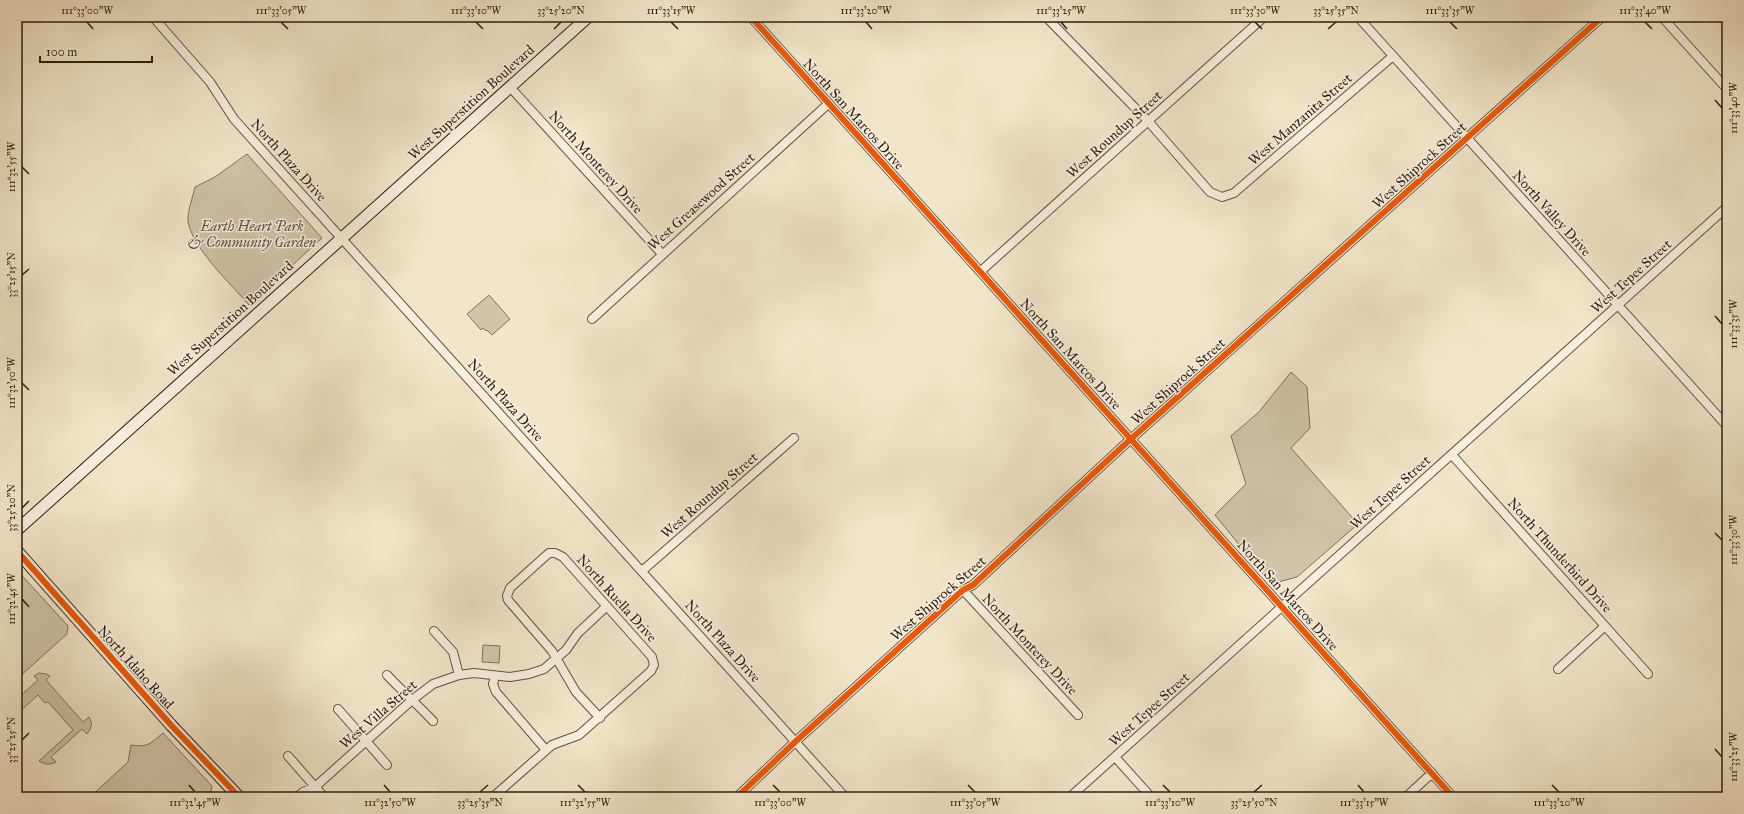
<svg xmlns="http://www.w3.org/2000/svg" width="1744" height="814" viewBox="0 0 1744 814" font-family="'IM FELL Great Primer',serif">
	<rect width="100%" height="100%" fill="#f2e6ca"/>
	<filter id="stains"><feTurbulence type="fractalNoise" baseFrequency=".005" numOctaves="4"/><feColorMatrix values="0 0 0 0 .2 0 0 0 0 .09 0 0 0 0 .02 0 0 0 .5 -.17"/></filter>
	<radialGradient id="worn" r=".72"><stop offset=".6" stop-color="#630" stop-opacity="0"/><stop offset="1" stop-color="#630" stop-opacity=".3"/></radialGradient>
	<path fill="#d0c4ab" stroke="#7e7160" d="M 247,154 L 322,238 L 249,305 C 231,284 192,248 188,221 C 187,213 193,196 195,187 L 215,177 Z
		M 489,295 L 510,319 L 492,335 L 487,330 L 486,331 L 483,328 L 481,330 L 467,314 Z
		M 1291,372 L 1307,387 L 1310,428 L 1291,448 L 1358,524 L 1297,577 L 1271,584 L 1215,515 L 1246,484 L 1231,436 L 1259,412 Z
		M 17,570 L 68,626 L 67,634 L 17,679 Z
		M 483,645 L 500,646 L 499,663 L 482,662 Z
		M 39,673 L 46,674 L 50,676 L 46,680 L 83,722 L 89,717 C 93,724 92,727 87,734 L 82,729 L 51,757 L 56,762 C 49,765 46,765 39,761 L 73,730 L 48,702 L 45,703 L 38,695 L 17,714 L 17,699 L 38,680 L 34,676 Z
		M 163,733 L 212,786 L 210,797 L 90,797 L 128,762 L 131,745 C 148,748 151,743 163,733 Z"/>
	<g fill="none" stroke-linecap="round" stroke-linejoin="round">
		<g stroke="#5e5042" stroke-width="10">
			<path id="street" d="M 153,17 L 210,82 L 234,119 L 845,797
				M 751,17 L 1453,797
				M 1046,17 L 1148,121 L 1210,192 L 1222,197 L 1234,193 L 1393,56
				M 1358,17 L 1727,426
				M 1662,17 L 1727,89
				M 510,87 L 662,254
				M 981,271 L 1264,17
				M 592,319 L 828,104
				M 1452,455 L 1648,674
				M 642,571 L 794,438
				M 963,590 L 1078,715
				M 434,631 L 453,652 L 459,675
				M 1558,669 L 1605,626
				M 387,675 C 402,691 418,705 433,721
				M 495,676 L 493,684 L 496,692 L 546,750
				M 338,709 L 387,765
				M 288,756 L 324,797
				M 1115,757 L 1151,797
				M 297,797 L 303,792 L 315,787 L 412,700 L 433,684 L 459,675 L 474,673 L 510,677 L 529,674 L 544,669 L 566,650 L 578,633 L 607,606
				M 493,797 L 552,745 L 579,735 L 651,671 L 654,665 L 652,657 L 563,557 L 555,553 L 549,553 L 510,588 L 507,596 L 508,600 L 552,651 L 576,692 L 600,718
				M 737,797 L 795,742 L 963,590 L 973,585 L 1122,447 L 1602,17
				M 1070,797 L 1727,207
				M 1406,797 L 1432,773"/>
		</g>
		<g stroke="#2c1e15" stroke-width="13">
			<path id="secondary" d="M 17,530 L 588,17
				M 17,551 L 171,725 L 239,797"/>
		</g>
		<use href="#street" stroke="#f7efdd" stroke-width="8"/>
		<use href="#secondary" stroke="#f7efdd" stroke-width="11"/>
		<g stroke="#f7efdd" stroke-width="8">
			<path id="cycleway" d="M 751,17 L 1453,797
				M 17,551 L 171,725 L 239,797
				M 737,797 L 795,742 L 963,590 L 973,585 L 1122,447 L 1602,17"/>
		</g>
		<use href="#cycleway" stroke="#e8590c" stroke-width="6"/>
	</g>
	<path fill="none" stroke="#2c1e15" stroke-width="1.5" d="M 87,22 L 93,29M 281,22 L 288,29M 476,22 L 483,29M 671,22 L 678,29M 866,22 L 872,29M 1061,22 L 1067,29M 1255,22 L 1262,29M 1450,22 L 1457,29M 1645,22 L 1652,29M 554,29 L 561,22M 1328,29 L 1336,22M 1715,100 L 1722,108M 22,167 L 29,174M 22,275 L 29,269M 1715,316 L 1722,324M 22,383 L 29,390M 22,508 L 29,501M 1715,533 L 1722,540M 22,599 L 29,607M 22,740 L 29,733M 1715,749 L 1722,757M 189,785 L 195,792M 384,785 L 390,792M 578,785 L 585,792M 773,785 L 780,792M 968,785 L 975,792M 1163,785 L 1170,792M 1358,785 L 1364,792M 1552,785 L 1559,792M 480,792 L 488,785M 1254,792 L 1262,785"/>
	<g text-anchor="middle" stroke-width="3" stroke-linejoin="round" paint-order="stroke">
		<g font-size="14" fill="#2c1e15" stroke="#f7efdd">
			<text transform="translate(471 102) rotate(-42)" y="5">West Superstition Boulevard</text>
			<text transform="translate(854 114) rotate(48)" y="5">North San Marcos Drive</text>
			<text transform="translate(1300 119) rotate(-41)" y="5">West Manzanita Street</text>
			<text transform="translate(1114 134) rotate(-42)" y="5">West Roundup Street</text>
			<text transform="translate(289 160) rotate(48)" y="5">North Plaza Drive</text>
			<text transform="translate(596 162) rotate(48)" y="5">North Monterey Drive</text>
			<text transform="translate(1419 165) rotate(-42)" y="5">West Shiprock Street</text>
			<text transform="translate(701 201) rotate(-42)" y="5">West Greasewood Street</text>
			<text transform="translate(1552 213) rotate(48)" y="5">North Valley Drive</text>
			<text transform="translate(1631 276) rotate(-42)" y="5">West Tepee Street</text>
			<text transform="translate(230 318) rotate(-42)" y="5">West Superstition Boulevard</text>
			<text transform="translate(1071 354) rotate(48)" y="5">North San Marcos Drive</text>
			<text transform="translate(1178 381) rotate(-42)" y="5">West Shiprock Street</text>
			<text transform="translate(506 400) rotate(48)" y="5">North Plaza Drive</text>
			<text transform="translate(1390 492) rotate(-42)" y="5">West Tepee Street</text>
			<text transform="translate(709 495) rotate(-41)" y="5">West Roundup Street</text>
			<text transform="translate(1560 555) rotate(48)" y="5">North Thunderbird Drive</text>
			<text transform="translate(1288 595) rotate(48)" y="5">North San Marcos Drive</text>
			<text transform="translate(617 598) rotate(48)" y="5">North Ruella Drive</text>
			<text transform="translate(938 598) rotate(-41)" y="5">West Shiprock Street</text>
			<text transform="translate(723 641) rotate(48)" y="5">North Plaza Drive</text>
			<text transform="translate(1030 644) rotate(47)" y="5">North Monterey Drive</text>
			<text transform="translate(136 667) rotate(48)" y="5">North Idaho Road</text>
			<text transform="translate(1149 709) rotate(-42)" y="5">West Tepee Street</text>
			<text transform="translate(378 714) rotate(-41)" y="5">West Villa Street</text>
		</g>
		<g font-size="14" font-style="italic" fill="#5d5042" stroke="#f7efdd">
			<text x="252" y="231">Earth Heart Park<tspan x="252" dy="16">&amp; Community Garden</tspan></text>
		</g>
	</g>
	<rect width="1744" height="814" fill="none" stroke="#f2e6ca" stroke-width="44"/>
	<path d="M40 56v6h112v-6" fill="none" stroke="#2c1e15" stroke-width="2"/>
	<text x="46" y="56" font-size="12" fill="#2c1e15" stroke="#f7efdd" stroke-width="3" paint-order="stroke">100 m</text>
	<rect x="22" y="22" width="1700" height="770" fill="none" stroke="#2c1e15" stroke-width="1.5"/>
	<g font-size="10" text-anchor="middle" fill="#2c1e15">
		<text x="87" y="14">111°33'00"W</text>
		<text x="281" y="14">111°33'05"W</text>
		<text x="476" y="14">111°33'10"W</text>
		<text x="561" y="14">33°25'20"N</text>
		<text x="671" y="14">111°33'15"W</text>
		<text x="866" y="14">111°33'20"W</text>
		<text x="1061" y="14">111°33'25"W</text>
		<text x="1255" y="14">111°33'30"W</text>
		<text x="1336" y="14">33°25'35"N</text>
		<text x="1450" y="14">111°33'35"W</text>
		<text x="1645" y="14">111°33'40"W</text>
		<text transform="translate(1733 108) rotate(-90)" y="4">111°33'40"W</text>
		<text transform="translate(11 167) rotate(-90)" y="4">111°32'55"W</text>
		<text transform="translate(11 275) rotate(-90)" y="4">33°25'15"N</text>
		<text transform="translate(1733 324) rotate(-90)" y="4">111°33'35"W</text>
		<text transform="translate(11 383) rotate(-90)" y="4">111°32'50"W</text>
		<text transform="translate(11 508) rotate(-90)" y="4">33°25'20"N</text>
		<text transform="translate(1733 540) rotate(-90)" y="4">111°33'30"W</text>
		<text transform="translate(11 599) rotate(-90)" y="4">111°32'45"W</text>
		<text transform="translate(11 740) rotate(-90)" y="4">33°25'25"N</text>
		<text transform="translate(1733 757) rotate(-90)" y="4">111°33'25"W</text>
		<text x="195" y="806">111°32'45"W</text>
		<text x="390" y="806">111°32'50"W</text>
		<text x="480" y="806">33°25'35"N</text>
		<text x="585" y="806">111°32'55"W</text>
		<text x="780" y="806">111°33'00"W</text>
		<text x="975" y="806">111°33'05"W</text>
		<text x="1170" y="806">111°33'10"W</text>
		<text x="1254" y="806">33°25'50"N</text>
		<text x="1364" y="806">111°33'15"W</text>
		<text x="1559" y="806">111°33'20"W</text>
	</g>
	<rect width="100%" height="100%" filter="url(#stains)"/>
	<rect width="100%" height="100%" fill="url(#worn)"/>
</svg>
